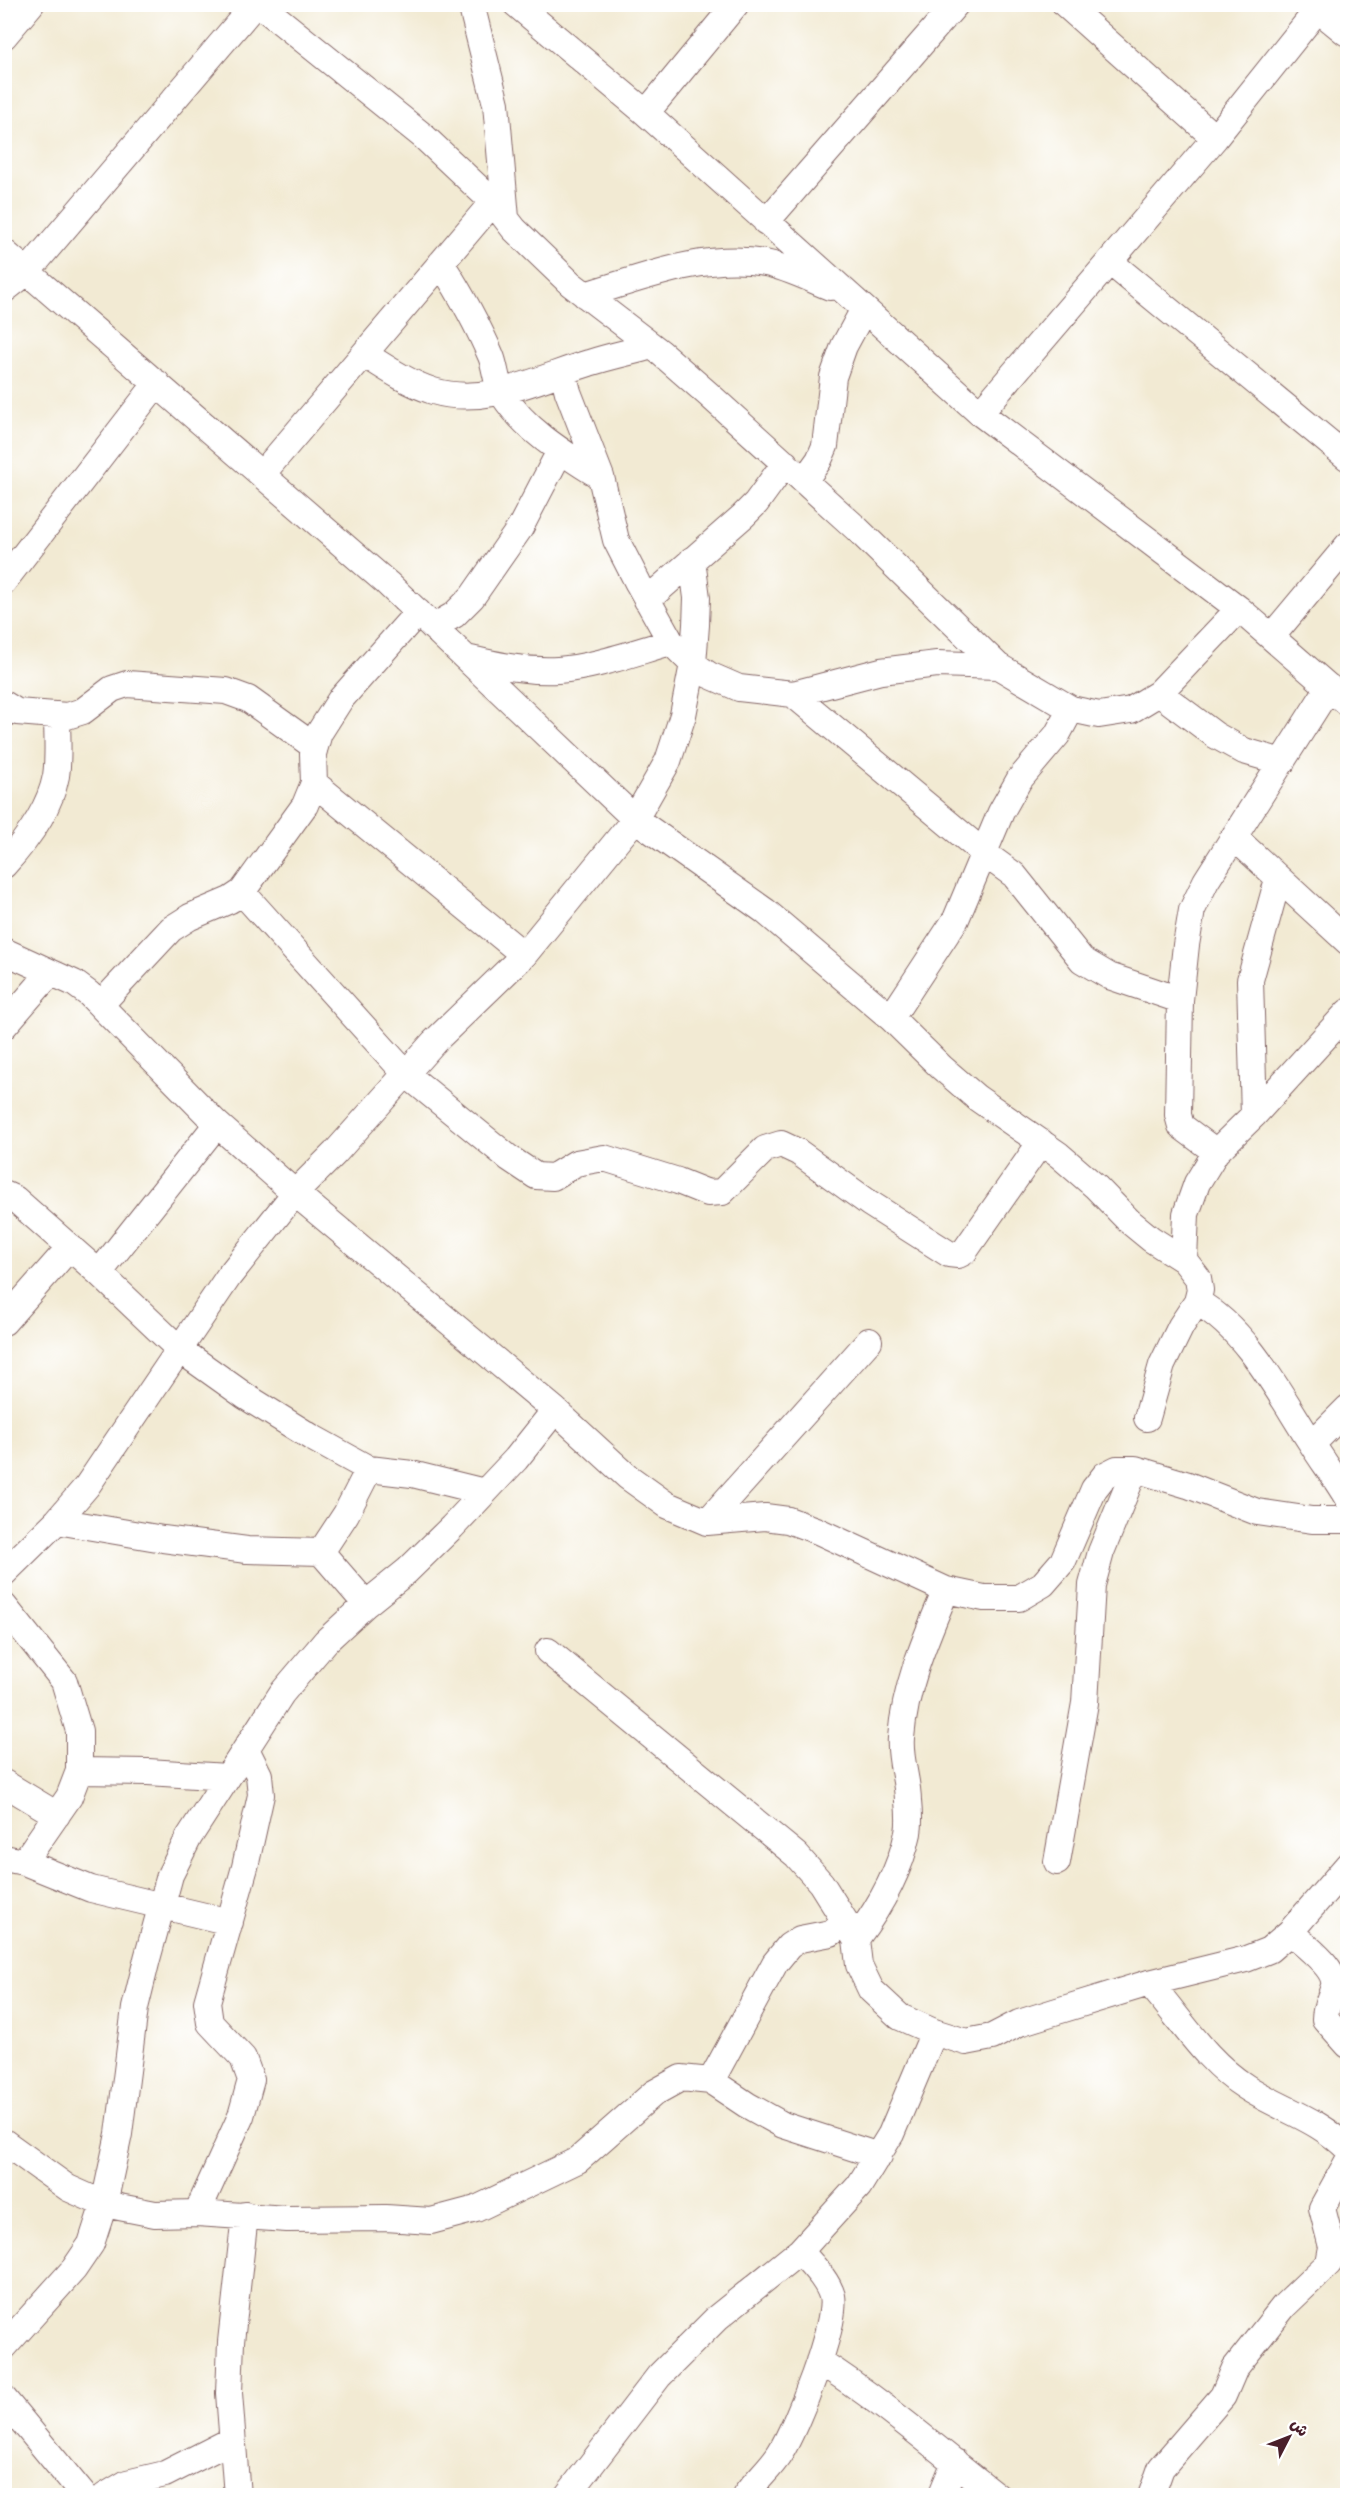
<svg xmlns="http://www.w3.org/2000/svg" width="1352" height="2500" viewBox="0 0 1352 2500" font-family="Itim,'Playpen Sans Arabic',sans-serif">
	<rect width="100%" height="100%" fill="#fff"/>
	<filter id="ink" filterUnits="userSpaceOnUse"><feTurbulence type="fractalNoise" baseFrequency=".0167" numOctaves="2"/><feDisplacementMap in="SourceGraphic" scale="12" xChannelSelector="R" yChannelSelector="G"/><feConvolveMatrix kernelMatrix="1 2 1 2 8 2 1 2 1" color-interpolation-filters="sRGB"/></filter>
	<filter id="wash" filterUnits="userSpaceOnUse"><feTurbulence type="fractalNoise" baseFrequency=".008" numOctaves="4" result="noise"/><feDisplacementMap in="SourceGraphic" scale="24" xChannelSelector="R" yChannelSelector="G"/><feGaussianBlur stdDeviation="1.35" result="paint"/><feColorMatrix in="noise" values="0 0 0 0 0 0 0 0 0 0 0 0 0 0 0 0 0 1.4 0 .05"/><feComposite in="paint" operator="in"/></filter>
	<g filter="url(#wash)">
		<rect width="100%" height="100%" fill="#f2ead3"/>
	</g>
	<g filter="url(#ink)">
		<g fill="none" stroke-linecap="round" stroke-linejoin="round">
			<g stroke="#856666" stroke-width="28">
				<path id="minor" d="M 259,4 L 423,136 L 493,202 L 514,229 L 571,284 L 660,352 L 708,394 L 857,529 L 998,666
					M 471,4 L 496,104 L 506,218
					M 516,4 L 646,113 L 980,413 L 1239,609 L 1348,704
					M 1065,4 L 1215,138
					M 4,36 L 31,4
					M 646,113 L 736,4
					M 766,222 L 956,4
					M 4,252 L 387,583 L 635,819 L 765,911 L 891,1018 L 941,1067 L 977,1098 L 1059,1155 L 1096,1187 L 1129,1221 L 1151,1239 L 1184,1260 L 1198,1278 L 1200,1290 L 1197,1302 L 1181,1326 L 1162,1365 L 1147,1418
					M 1110,262 L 1348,458
					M 441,263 C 460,293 477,323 491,356 C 496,368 496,385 503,395 C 527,432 565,454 601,477
					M 4,290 L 27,272 L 255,4
					M 585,295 C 642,278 704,252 765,263 C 787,267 810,279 830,287
					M 364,354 C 386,368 408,383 433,391 C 487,407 539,378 589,363 C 610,356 631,352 652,346
					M 563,372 L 568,392 L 601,477 L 616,540 L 638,583 L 671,642 L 693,664 L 709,675 L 739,688 L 793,694 L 881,671 L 937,664 L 998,666 L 1071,709 L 1099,715 L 1131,710 L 1159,693 L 1239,609
					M 980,413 L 1215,138 L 1322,4
					M 262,474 L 493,202
					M 804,481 L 819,460 L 825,446 L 833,377 L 844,346 L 864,309
					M 4,581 L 157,383
					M 647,600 L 743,516 L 756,503 L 785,463
					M 433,627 L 454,615 L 472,597 L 520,528 L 560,451
					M 1272,636 L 1348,545
					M 466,658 C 497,665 526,672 558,670 C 596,667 635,652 671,642
					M 1159,693 L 1215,735 L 1244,751 L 1282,762
					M 793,694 L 985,854 L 1014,875 L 1082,960 L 1109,976 L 1180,1000
					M 4,704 L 17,712 L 67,716 L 83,711 L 112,689 L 127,684 L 226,691 L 248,699 L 315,747
					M 314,783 L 524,955
					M 1235,838 L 1348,942
					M 4,865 C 26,841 50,808 56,776 C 59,756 57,735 57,715
					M 242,892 L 406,1074 L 509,1158 L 536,1176 L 553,1177 L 576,1163 L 604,1158 L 678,1181 L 708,1193 L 722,1192 L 765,1149 L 781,1144 L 798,1152 L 869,1203 L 949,1254 L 958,1255 L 964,1252 L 1041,1142
					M 4,951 L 74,983 L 89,994 L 217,1124 L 295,1193 L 555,1410 L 628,1477 L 667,1505 L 707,1522 L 765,1517 L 788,1520 L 818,1531 L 946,1590 L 984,1598 L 1019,1598 L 1043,1584 L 1063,1561 L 1094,1489 L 1105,1475 L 1117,1469 L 1135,1469 L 1188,1485 L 1257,1512 L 1312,1520 L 1348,1520
					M 100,1005 L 171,929 L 190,917 L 230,900 L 242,892 L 305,805 L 314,783 L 313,754 L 319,733 L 340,700 L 418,612
					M 891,1018 L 956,919 L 1001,812 L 1019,780 L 1057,735 L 1071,709
					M 4,1026 L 50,973
					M 1254,1115 L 1250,980 L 1278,879
					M 1216,1152 L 1181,1126 L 1178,1115 L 1180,1000 L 1186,945 L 1192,910 L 1206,881 L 1329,687
					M 4,1194 L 15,1199 L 99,1273 L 179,1349 L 245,1396 L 311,1437 L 369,1469 L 412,1474 L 485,1492
					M 1184,1260 L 1186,1214 L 1197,1183 L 1216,1152 L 1254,1115 L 1348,1012
					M 99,1273 L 217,1124
					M 1197,1302 C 1248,1330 1281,1397 1312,1444 C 1324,1463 1337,1480 1348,1499
					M 4,1322 L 70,1247
					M 1312,1444 L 1348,1408
					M 57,1521 L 163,1539 L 247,1550 L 321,1552 L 366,1604
					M 707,1522 L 869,1341
					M 321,1552 L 346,1514 L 369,1469
					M 4,1573 L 57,1521 L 87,1486 L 229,1276 L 295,1193 L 335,1153 L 434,1042 L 524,955 L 635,819 L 668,761 L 683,715 L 693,664 L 696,625 L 697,598 L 692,560
					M 4,1606 L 64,1681 L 79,1731 L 79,1771 L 69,1797 L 24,1862
					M 548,1651 L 796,1855 L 821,1883 L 856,1939 L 859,1965 L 871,1990 L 900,2017 L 934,2032 L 966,2042 L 992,2037 L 1019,2023 L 1054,2012 L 1149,1983 L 1246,1959 L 1269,1950 L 1290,1932 L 1348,1865
					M 79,1771 L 148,1772 L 227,1777
					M 4,1783 L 57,1815
					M 4,1858 L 24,1862 L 91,1889 L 230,1922
					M 1057,1862 L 1085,1703 L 1092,1585 L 1101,1552 L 1135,1469
					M 1290,1932 C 1302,1943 1337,1968 1334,1986 C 1331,1998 1325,2006 1325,2019 L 1348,2045
					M 856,1939 C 879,1908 900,1871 908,1833 C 910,1823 909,1811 908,1801 C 908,1780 899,1759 901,1738 C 905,1685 926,1638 946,1590
					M 1149,1983 C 1181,2019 1205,2061 1246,2087 C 1280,2109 1319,2119 1348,2149
					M 711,2081 L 775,1963 L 789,1946 L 800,1939 L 831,1933 L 845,1921
					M 4,2142 L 68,2188 L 104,2204 L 155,2214 L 197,2213 L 287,2219 L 386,2218 L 431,2221 L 476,2209 L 578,2160 L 654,2093 L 681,2078 L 711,2081 L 747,2105 L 783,2125 L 879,2156
					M 197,2213 L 241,2116 L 251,2080 L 243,2058 L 210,2023 L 207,2002 L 245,1867 L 261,1795 L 259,1775 L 247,1751
					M 4,2347 L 74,2269 L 91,2244 L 104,2204 L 119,2134 L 135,2008 L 147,1959 L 170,1875 L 189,1837 L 282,1693 L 326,1641 L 366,1604 L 407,1571 L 452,1527 L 516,1459 L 555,1410
					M 819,2361 C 882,2401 938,2450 997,2496
					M 4,2399 L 84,2496
					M 105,2496 L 127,2483 L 165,2474 L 232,2440
					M 237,2496 L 229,2393 L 231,2342 L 245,2215
					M 567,2496 L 659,2376 L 718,2317 L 800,2251 L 859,2186 L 891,2134 L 934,2032
					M 745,2496 C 755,2481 771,2468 780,2453 C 796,2428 838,2323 832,2296 C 827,2279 811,2264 800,2251
					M 941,2496 L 955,2462
					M 1151,2496 L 1161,2468 L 1223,2396 L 1235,2368 L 1284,2306 L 1329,2263 L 1332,2247 L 1322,2208 L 1348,2161"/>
			</g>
			<g stroke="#856666" stroke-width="34">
				<path id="tertiary" d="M 1316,4 L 1348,30"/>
			</g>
			<use href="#minor" stroke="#fff" stroke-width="26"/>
			<use href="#tertiary" stroke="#fff" stroke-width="32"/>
		</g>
	</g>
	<rect width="1352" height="2500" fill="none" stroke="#fff" stroke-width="24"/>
	<g transform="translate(1289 2437) rotate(48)" stroke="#ffffff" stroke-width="4.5" paint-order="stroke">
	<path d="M0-4.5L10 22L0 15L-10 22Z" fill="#4a1f2b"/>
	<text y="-9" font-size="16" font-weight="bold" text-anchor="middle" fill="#4a1f2b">ش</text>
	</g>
</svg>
